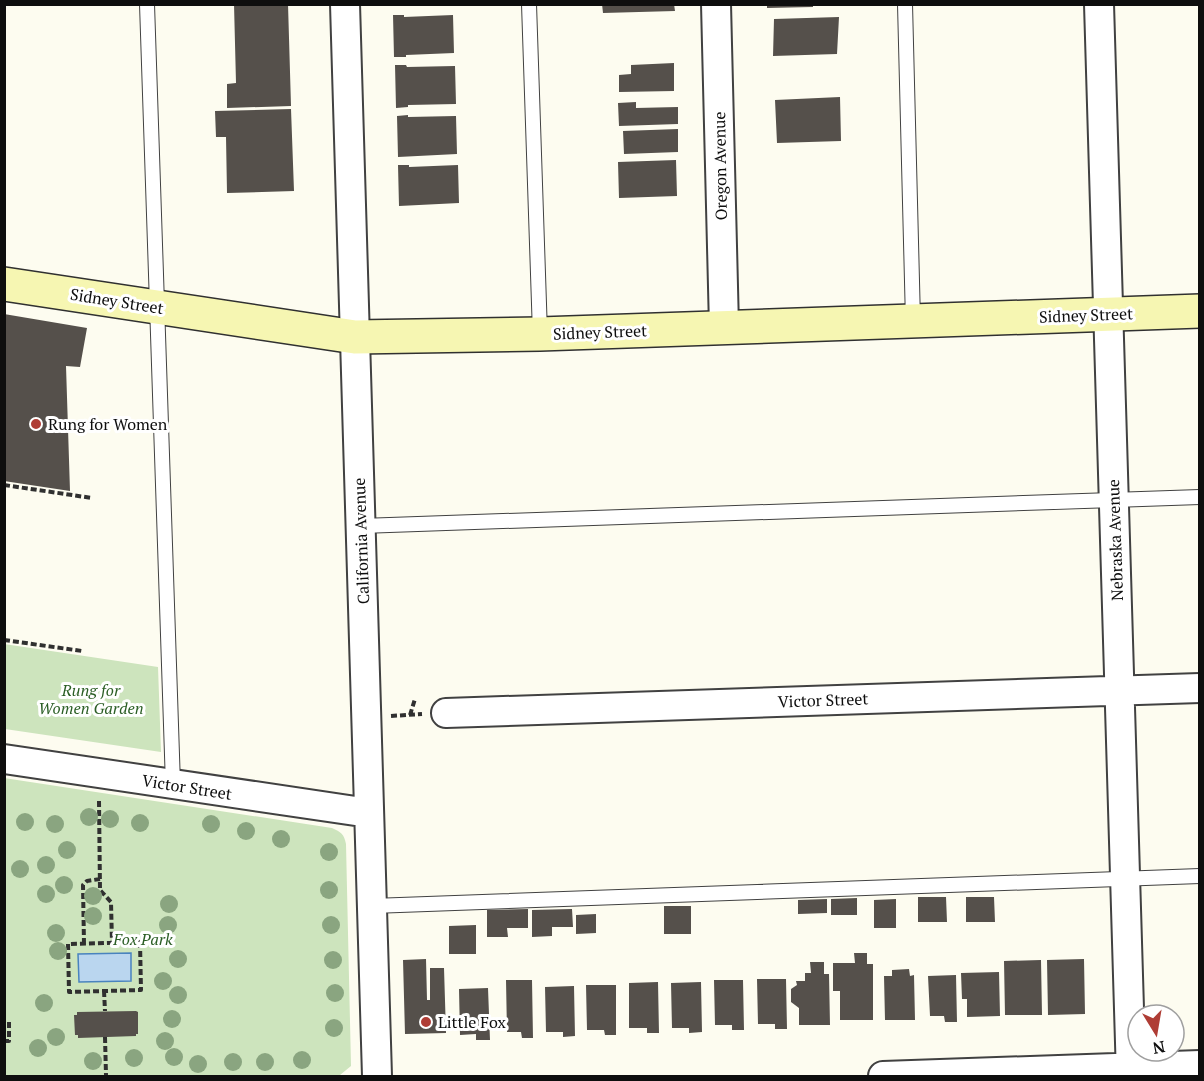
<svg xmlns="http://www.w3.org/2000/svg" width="1204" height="1081" viewBox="0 0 1204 1081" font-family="'PT Serif',serif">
	<rect width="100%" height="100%" fill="#fdfcf0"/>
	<path fill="#cde4bd" d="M 4,644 L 158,667 L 161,752 L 5,729 Z
		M 4,778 L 332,828 C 341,832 344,834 346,844 L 351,1066 L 340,1075 L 276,1076 L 5,1076 Z"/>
	<path fill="#bad6ef" stroke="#4983be" stroke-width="1.5" d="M 131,953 L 131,981 L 79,982 L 78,954 Z"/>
	<path fill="#55504b" d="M 234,4 L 288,4 L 291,106 L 227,108 L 227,84 L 236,83 Z
		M 602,4 L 674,4 L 675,11 L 603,13 Z
		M 767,4 L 813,4 L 813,7 L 767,8 Z
		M 393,15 L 404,15 L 404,17 L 453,15 L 454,53 L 406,55 L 406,57 L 394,57 Z
		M 839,17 L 837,54 L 773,56 L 774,19 Z
		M 674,63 L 674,91 L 619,92 L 619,75 L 631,74 L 631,65 Z
		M 395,65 L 406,65 L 407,67 L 455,66 L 456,104 L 408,105 L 408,107 L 396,108 Z
		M 840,97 L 841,141 L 777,143 L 775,100 Z
		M 636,102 L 636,108 L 678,107 L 678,124 L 619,126 L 618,103 Z
		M 291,109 L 294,191 L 227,193 L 226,137 L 216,137 L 215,111 Z
		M 408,115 L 408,117 L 456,116 L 457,154 L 398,157 L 397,116 Z
		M 678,129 L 678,152 L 624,154 L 623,131 Z
		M 676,160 L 677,196 L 619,198 L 618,162 Z
		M 398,165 L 409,165 L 409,167 L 458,165 L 459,203 L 399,206 Z
		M 4,314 L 87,328 L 80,367 L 66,366 L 70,491 L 4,481 Z
		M 918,897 L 946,897 L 947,922 L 918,922 Z
		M 966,897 L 994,897 L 995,922 L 966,922 Z
		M 857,898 L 857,915 L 831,915 L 831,899 Z
		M 827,899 L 827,913 L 798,914 L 798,900 Z
		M 896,899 L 896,928 L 874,928 L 874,900 Z
		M 664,906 L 691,906 L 691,934 L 664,934 Z
		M 528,909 L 528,928 L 507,928 L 508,937 L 487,937 L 487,910 Z
		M 572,909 L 573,927 L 552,927 L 552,936 L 532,937 L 532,910 Z
		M 596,914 L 596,933 L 576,934 L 576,915 Z
		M 476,925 L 476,954 L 449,954 L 449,926 Z
		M 854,953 L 867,953 L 867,964 L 873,964 L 873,1020 L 840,1020 L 840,991 L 833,991 L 833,963 L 855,963 Z
		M 426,959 L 427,1000 L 430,1000 L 430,968 L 444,968 L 446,1033 L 405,1034 L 403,960 Z
		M 1084,959 L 1085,1014 L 1048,1015 L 1047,960 Z
		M 1041,960 L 1042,1015 L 1005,1015 L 1004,961 Z
		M 810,962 L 824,962 L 824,974 L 829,974 L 830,1025 L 799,1025 L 799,1008 L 791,1002 L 791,989 L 797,985 L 796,981 L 805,981 L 805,973 L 811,973 Z
		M 909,969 L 910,976 L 914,975 L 915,1020 L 885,1020 L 884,976 L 892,976 L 892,970 Z
		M 999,972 L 1000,1016 L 967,1017 L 967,999 L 962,999 L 961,973 Z
		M 956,975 L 957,1022 L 945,1022 L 944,1016 L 930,1016 L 928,976 Z
		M 757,979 L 786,979 L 787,1029 L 775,1029 L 775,1024 L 758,1024 Z
		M 506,980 L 532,980 L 533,1038 L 522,1038 L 521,1032 L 507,1032 Z
		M 714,980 L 743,980 L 744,1030 L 732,1030 L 732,1025 L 715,1025 Z
		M 658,982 L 659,1033 L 647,1033 L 647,1028 L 629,1028 L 629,983 Z
		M 701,982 L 702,1032 L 689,1033 L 689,1028 L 672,1028 L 671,983 Z
		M 586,985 L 616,985 L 616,1035 L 605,1035 L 604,1030 L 587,1030 Z
		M 574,986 L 575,1036 L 563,1037 L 563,1032 L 546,1032 L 545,987 Z
		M 488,988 L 490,1040 L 476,1040 L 476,1034 L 460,1035 L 459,989 Z
		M 136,1011 L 138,1012 L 138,1034 L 136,1034 L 136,1036 L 78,1038 L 78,1035 L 75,1035 L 74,1015 L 77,1015 L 77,1012 Z"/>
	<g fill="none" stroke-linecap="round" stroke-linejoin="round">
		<g stroke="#414141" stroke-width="16">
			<path id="lane" d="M 147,4 L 173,785
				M 529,4 L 540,334
				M 905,4 L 913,321
				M 361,526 L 1200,497
				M 372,906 L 1200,876"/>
		</g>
		<g stroke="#414141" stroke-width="32">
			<path id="street" d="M 345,4 L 377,1076
				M 716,4 L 724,327
				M 1099,4 L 1131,1076
				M 446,713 L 1200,688
				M 4,759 L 369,813
				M 883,1076 L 1200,1065"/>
		</g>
		<g stroke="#303030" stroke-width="36">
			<path id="secondary" d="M 4,284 L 355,337 L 540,334 L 1200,311"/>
		</g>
		<path stroke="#303030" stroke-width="4" stroke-dasharray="6 3" stroke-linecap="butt" d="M 4,485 L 92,498
			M 4,640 L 82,651
			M 410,715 L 415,699
			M 391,716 L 422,714
			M 99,801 L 100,890 L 111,902 L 112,943
			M 140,942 L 141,990 L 69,992 L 68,944 Z
			M 84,944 L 83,885 L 87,881 L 100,879
			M 104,991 L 105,1011
			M 105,1037 L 106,1075
			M 4,1041 L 9,1041 L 9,1022"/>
		<use href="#lane" stroke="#fff" stroke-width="14"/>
		<use href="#street" stroke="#fff" stroke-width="28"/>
		<use href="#secondary" stroke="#f6f6b2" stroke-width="33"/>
	</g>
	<g fill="#8aa580">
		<circle cx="89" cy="817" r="9"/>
		<circle cx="110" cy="819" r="9"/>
		<circle cx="25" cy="822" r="9"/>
		<circle cx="140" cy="823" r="9"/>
		<circle cx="55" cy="824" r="9"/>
		<circle cx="211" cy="824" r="9"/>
		<circle cx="246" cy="831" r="9"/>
		<circle cx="281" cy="839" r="9"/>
		<circle cx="67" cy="850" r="9"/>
		<circle cx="329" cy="852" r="9"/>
		<circle cx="46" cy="865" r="9"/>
		<circle cx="20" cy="869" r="9"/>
		<circle cx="64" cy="885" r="9"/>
		<circle cx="329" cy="890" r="9"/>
		<circle cx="46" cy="894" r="9"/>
		<circle cx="93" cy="896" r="9"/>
		<circle cx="169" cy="904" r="9"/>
		<circle cx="93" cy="916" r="9"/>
		<circle cx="168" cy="925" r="9"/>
		<circle cx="331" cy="925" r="9"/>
		<circle cx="56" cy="933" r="9"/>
		<circle cx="58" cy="951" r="9"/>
		<circle cx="178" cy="959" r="9"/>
		<circle cx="333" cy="960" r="9"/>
		<circle cx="163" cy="981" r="9"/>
		<circle cx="335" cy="993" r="9"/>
		<circle cx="178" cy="995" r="9"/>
		<circle cx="44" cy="1003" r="9"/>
		<circle cx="172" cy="1019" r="9"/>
		<circle cx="334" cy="1028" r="9"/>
		<circle cx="56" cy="1037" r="9"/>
		<circle cx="165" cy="1041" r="9"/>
		<circle cx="38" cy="1048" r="9"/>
		<circle cx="174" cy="1057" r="9"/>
		<circle cx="134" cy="1058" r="9"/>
		<circle cx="302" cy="1060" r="9"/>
		<circle cx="93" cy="1061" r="9"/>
		<circle cx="233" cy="1062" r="9"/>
		<circle cx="265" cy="1062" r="9"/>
		<circle cx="198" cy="1064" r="9"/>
	</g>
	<g fill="#af3d35" stroke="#fff" stroke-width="2">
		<circle cx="36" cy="424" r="6"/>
		<circle cx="426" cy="1022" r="6"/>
	</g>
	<g text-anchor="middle" stroke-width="6" stroke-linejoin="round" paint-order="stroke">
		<g font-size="16" fill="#0e0e0e" stroke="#fff">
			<text transform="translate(720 166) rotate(-91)" y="6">Oregon Avenue</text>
			<text transform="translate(117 301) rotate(9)" y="6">Sidney Street</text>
			<text transform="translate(1086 315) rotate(-2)" y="6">Sidney Street</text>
			<text transform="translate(600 332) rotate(-2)" y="6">Sidney Street</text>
			<text transform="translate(1115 540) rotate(-92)" y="6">Nebraska Avenue</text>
			<text transform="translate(361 541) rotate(-92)" y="6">California Avenue</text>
			<text transform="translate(823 700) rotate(-2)" y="6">Victor Street</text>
			<text transform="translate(187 787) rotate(9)" y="6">Victor Street</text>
		</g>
		<g font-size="16" fill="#0e0e0e" stroke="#fff" text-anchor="start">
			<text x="48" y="430">Rung for Women</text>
			<text x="438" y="1028">Little Fox</text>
		</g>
		<g font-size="16" font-style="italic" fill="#2b5e25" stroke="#fff">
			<text x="91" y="696">Rung for<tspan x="91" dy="18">Women Garden</tspan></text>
			<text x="143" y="945">Fox Park</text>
		</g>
	</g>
	<rect width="1204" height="1081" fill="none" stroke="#0e0e0e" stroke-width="12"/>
	<g transform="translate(1156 1033) rotate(169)"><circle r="28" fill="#ffffff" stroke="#9f9f9f" stroke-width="1.5"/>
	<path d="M0-4.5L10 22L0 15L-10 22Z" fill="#af3d35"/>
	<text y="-9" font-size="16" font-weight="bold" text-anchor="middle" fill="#0e0e0e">N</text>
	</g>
</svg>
